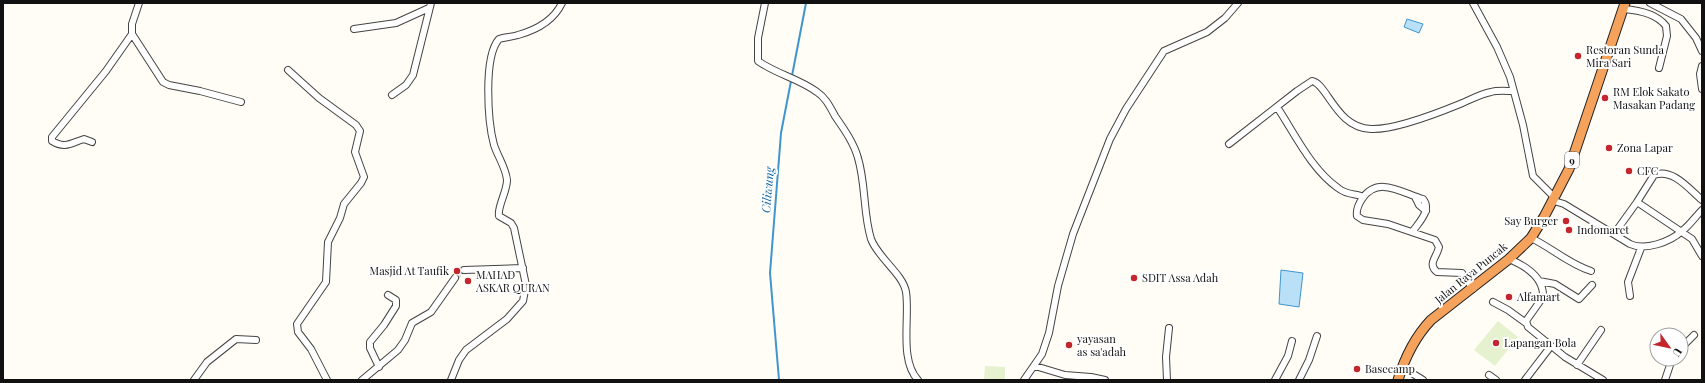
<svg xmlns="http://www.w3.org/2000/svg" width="1705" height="383" viewBox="0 0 1705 383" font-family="'Playfair Display',serif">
	<rect width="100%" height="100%" fill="#fffdf5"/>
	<path fill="#e6f2cf" d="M 1498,321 L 1518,337 L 1495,366 L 1474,350 Z
		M 985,366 L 1005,367 L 1005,380 L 984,380 Z"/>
	<path fill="#b9e0f7" stroke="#3f96cf" d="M 1407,19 L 1423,24 L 1419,33 L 1404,27 Z
		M 1281,270 L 1303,273 L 1299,307 L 1279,304 Z"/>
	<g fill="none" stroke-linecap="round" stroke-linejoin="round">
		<path stroke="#3f96cf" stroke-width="2" d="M 779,380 L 770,273 L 781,133 L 806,3"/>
		<path stroke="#dbdad3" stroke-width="6" stroke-dasharray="6 3" stroke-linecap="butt" d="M 455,278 L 464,270"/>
		<g stroke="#444" stroke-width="8">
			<path id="minor" d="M 139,3 L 132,24 L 132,34 L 163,82 L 169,85 L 200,91 L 241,102
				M 765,3 L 758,38 L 758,61 C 776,74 800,79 817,92 C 826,98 830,107 835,116 C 844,129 854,143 858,158 C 866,185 863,213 871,239 C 878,258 903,274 906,292 C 910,317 899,360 918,380
				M 1473,3 L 1497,47 L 1510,77 L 1523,125 L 1533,176 L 1553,196 L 1554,201 L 1564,204 L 1630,244 C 1645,251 1670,242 1682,231 C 1690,225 1695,217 1702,210
				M 1650,3 L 1681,19 L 1696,38 L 1702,51
				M 1623,9 C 1638,10 1656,13 1666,26 L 1667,36 L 1659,68
				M 354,29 L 396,23 L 429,8
				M 1702,66 L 1700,74 L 1702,89
				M 288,70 L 319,98 L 356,125 L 360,131 L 355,152 L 364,177 L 361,183 L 344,204 L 340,218 L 328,242 L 326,282 L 297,324 L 298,332 L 311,349 L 327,380
				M 392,95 L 406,85 L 413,75 L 431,3
				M 1277,107 C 1295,134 1311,169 1338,188 C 1348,196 1356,193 1363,197
				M 92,142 L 84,139 C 71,143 65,149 52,141 L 52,137 L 106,71 L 132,34
				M 1229,144 L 1297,91 L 1312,81 C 1327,83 1336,128 1371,129 C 1394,130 1438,113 1460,104 C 1470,100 1480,94 1491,92 C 1498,90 1506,91 1512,91
				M 1415,197 L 1419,205 L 1426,211
				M 1702,200 C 1689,189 1673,168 1654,175 L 1637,202 L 1692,239 L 1702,256
				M 1413,231 C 1419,222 1432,210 1423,199 C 1402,193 1378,175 1362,199 C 1358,205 1356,210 1357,216 L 1363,220 L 1388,224 L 1435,240 L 1439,247 C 1437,257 1427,264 1437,272 L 1462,273 L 1473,289
				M 1614,234 L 1637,202
				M 1531,238 C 1552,248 1569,264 1591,271
				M 1509,259 C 1526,266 1544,277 1543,297 L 1526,321 L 1528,327 L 1565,357 L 1603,380
				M 464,270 L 523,268
				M 1539,281 L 1555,284 L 1579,299 L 1592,285
				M 1630,296 L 1628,282 L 1641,248
				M 1493,302 L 1508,310 L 1526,323
				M 1681,348 L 1694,335
				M 1577,365 L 1601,330
				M 1035,366 L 1065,375 L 1091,377 L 1105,380
				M 379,367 L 370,348 L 370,342 L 384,325 L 396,306 L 396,300 L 388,295
				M 1402,367 L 1423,380
				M 1489,375 L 1496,380
				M 194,380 L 207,362 L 236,339 L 256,340
				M 362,380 L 398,350 L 405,340 L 412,323 L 431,312 L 455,278
				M 451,380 L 459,360 L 466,350 L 507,319 L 523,301 L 526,285 L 514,228 L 511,223 L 499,216 C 497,207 507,192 507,180 C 506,168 498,157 494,145 C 488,123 483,57 499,39 C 505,37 512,37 518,35 C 536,30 554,20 562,3
				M 1024,380 L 1042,354 L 1049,333 L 1058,286 L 1073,234 L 1110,139 L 1126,109 L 1164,51 L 1207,32 L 1225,18 L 1238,3
				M 1167,380 L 1166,357 L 1169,328
				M 1275,380 L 1288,356 L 1292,341
				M 1299,380 L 1309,360 L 1317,336
				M 1525,380 L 1551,346
				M 1665,380 L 1672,359"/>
		</g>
		<g stroke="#222" stroke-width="11">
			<path id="highway" d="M 1398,380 C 1405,357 1414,338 1431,320 L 1509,259 L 1531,238 L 1544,217 L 1569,169 L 1625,3"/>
		</g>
		<use href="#minor" stroke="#fff" stroke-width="6"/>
		<use href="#highway" stroke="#f5a25d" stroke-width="9"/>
	</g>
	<g fill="#c4262e" stroke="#fff" stroke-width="1.5">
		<circle cx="1578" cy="56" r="4"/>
		<circle cx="1605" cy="98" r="4"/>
		<circle cx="1609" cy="148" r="4"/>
		<circle cx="1629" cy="171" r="4"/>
		<circle cx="1566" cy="221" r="4"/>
		<circle cx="1569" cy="230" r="4"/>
		<circle cx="457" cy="271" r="4"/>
		<circle cx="1134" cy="278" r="4"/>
		<circle cx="468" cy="281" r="4"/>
		<circle cx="1509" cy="297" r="4"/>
		<circle cx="1496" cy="343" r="4"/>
		<circle cx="1069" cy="345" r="4"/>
		<circle cx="1357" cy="369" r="4"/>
	</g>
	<g text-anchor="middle" stroke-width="4" stroke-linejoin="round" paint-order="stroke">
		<rect fill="#fff" stroke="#585858" stroke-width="1" x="1565" y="152" width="14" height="16" rx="3"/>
		<g font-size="10" font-weight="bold" fill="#111">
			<text x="1572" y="164">9</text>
		</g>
		<g font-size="11" fill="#111" stroke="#fff" text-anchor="start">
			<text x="1586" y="54">Restoran Sunda<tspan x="1586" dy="13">Mira Sari</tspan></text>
			<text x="1613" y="96">RM Elok Sakato<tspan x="1613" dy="13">Masakan Padang</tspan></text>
			<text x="1617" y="152">Zona Lapar</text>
			<text x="1637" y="175">CFC</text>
			<text x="1558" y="225" text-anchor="end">Say Burger</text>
			<text x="1577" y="234">Indomaret</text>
			<text x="449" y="275" text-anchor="end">Masjid At Taufik</text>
			<text x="476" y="279">MAHAD<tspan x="476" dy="13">ASKAR QURAN</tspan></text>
			<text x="1142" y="282">SDIT Assa Adah</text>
			<text x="1517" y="301">Alfamart</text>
			<text x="1077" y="343">yayasan<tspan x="1077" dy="13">as sa'adah</tspan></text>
			<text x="1504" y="347">Lapangan Bola</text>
			<text x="1365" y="373">Basecamp</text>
		</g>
		<g font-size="11" fill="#111" stroke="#fff">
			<text transform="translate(1471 273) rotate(-39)" y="4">Jalan Raya Puncak</text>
		</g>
		<g font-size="12" font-style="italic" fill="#1768a6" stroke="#fff">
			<text transform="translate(768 190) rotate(-85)" y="4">Ciliwung</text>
		</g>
	</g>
	<rect width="1705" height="383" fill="none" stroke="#111111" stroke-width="8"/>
	<g transform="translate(1669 347) rotate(123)"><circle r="19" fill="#ffffff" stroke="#a0a0a0"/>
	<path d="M0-3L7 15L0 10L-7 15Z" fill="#c4262e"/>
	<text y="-6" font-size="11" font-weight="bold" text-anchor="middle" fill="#111111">U</text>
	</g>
</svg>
